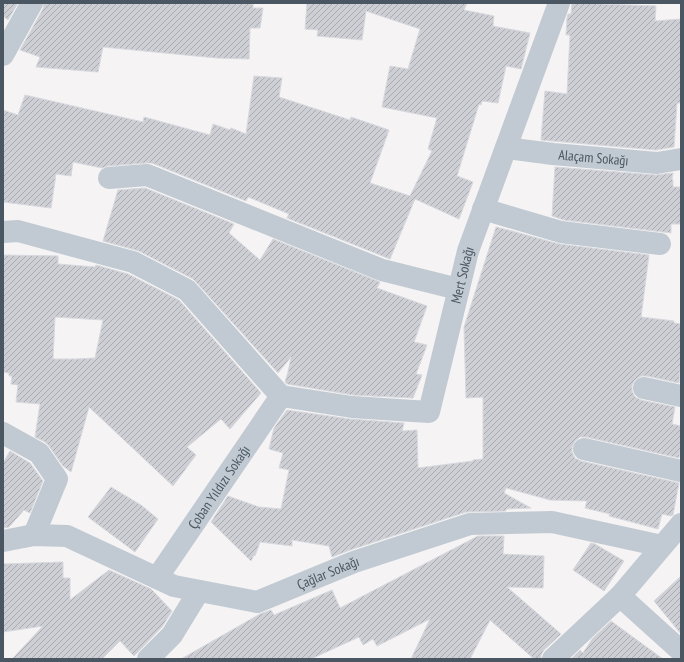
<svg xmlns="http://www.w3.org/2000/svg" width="684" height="662" viewBox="0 0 684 662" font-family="'PT Sans Narrow',sans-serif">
	<defs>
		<pattern id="building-hatch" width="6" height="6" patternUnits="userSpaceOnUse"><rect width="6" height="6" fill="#cdcfd5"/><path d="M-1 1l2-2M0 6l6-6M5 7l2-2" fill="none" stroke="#a8abb0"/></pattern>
	</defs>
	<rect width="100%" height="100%" fill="#f5f3f3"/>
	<path fill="url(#building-hatch)" stroke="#d7d9de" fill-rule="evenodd" d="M 3,3 L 18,3 L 8,20 L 3,16 Z
		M 44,3 L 253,3 L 253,8 L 263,8 L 260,28 L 250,28 L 249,59 L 216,58 L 103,47 L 98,72 L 36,67 L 40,57 L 20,50 L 43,9 Z
		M 307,3 L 467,3 L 464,10 L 494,16 L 493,26 L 530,33 L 521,69 L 506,66 L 498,103 L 482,101 L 481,105 L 479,104 L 457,176 L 473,182 L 459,219 L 415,199 L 390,259 L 287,218 L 289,214 L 248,197 L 246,201 L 152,163 L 146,163 L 108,166 L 102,168 L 73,162 L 71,176 L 56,174 L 51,208 L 3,202 L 3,110 L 18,115 L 25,95 L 143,122 L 144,117 L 210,135 L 213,124 L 230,130 L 231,128 L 246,134 L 254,76 L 282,78 L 279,97 L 350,120 L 351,117 L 389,130 L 370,183 L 410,196 L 432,151 L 428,149 L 437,118 L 382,107 L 390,66 L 408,69 L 420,29 L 366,11 L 362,40 L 317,36 L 318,30 L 305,29 Z
		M 572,3 L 601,3 L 601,4 L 656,6 L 655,21 L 681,19 L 681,103 L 677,103 L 674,147 L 656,150 L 541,140 L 545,91 L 567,94 L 570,35 L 566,35 L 567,18 L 568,14 L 571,14 Z
		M 555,167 L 656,175 L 673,173 L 672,179 L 673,180 L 673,187 L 681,187 L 681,224 L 671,224 L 671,233 L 564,220 L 552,216 Z
		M 145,188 L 234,224 L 229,233 L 260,260 L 273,239 L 380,282 L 377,288 L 427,306 L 414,342 L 427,345 L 416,374 L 422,375 L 413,398 L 353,395 L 287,384 L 285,382 L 288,372 L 291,357 L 278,373 L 196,282 L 193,279 L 139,251 L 103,241 L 118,190 Z
		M 496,227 L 512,231 L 559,244 L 649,255 L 641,317 L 674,321 L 674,323 L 681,324 L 681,357 L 679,383 L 647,376 L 641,376 L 635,380 L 632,385 L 632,391 L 635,397 L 641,400 L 675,407 L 672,424 L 681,426 L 681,445 L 679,458 L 586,437 L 580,437 L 575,441 L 572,447 L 572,452 L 575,458 L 581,461 L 679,483 L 673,515 L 671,516 L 662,514 L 658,529 L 609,516 L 610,514 L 585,508 L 587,501 L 550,500 L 506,488 L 504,493 L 531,508 L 506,509 L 506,511 L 466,512 L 350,550 L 332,557 L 329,546 L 292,540 L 292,546 L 260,542 L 255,556 L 254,555 L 251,561 L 211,522 L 228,496 L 259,507 L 281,509 L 289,470 L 279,468 L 283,453 L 269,449 L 274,428 L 287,410 L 350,419 L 404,423 L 402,431 L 417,430 L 418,468 L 473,461 L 473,460 L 483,459 L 483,397 L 466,398 L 464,327 Z
		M 3,255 L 58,256 L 58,264 L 95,267 L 96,265 L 128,274 L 179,300 L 261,393 L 230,429 L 221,419 L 187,447 L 196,455 L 173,486 L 89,407 L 71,472 L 63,466 L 49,446 L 45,442 L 35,437 L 40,404 L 16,402 L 18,385 L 11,384 L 12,376 L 9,376 L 9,373 L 3,372 ZM 55,317 L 103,320 L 95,358 L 76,359 L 53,359 Z
		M 10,451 L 30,463 L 43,481 L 30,513 L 24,510 L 9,527 L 3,528 L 3,463 Z
		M 111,487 L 141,505 L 158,519 L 135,552 L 88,517 Z
		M 478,536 L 504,536 L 503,554 L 544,556 L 543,588 L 507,587 L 561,634 L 544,650 L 541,655 L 541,659 L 534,659 L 490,620 L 470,659 L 411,659 L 430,619 L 377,646 L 373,639 L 363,645 L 359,637 L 311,659 L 181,659 L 260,614 L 271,610 L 274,615 L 332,590 L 340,608 Z
		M 591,543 L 595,544 L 624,561 L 604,591 L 573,570 Z
		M 63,562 L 63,578 L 70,578 L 70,600 L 109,570 L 151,589 L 172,611 L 162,627 L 134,656 L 120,641 L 102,659 L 12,659 L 43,626 L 3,632 L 3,564 Z
		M 681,576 L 681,634 L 654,601 Z
		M 611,621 L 663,659 L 571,659 L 580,650 L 583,653 L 592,639 Z"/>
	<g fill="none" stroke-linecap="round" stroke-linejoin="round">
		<g stroke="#c1cad2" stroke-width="22">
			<path d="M 3,55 L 32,3"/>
			<path id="s1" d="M 506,148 L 553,154 L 657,163 L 681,159"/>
			<path d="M 109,178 L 147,175 L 382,270 L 458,289"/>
			<path d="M 483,209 L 561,232 L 660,244"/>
			<path d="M 3,232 L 18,231 L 133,262 L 187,290 L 281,396"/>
			<path d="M 644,388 L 681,396"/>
			<path id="s2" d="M 281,396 L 352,407 L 429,412 L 468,251 L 559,3"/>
			<path d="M 3,433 L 39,453 L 57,479 L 34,535"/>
			<path d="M 584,449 L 681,471"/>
			<path id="s3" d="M 3,541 L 34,535 L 67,536 L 174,586 L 257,602 L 354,562 L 470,524 L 552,522 L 662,546"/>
			<path id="s4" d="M 157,578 L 281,396"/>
			<path d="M 620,596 L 681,651"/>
			<path d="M 148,659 L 172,635 L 199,591"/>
		</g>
		<path stroke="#c1cad2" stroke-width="22" d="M 553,659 L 620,596 L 681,524"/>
	</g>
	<g text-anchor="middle" stroke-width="3.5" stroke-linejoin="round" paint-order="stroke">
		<g font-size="14" fill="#4a5661" stroke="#fff">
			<text dy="5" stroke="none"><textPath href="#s1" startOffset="88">Alaçam Sokağı</textPath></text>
			<text dy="5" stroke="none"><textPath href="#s2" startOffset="290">Mert Sokağı</textPath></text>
			<text dy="5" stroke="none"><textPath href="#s4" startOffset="110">Çoban Yıldızı Sokağı</textPath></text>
			<text dy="5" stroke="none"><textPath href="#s3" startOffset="344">Çağlar Sokağı</textPath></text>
		</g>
	</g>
	<rect width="684" height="662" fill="none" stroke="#4a5661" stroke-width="8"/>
</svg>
